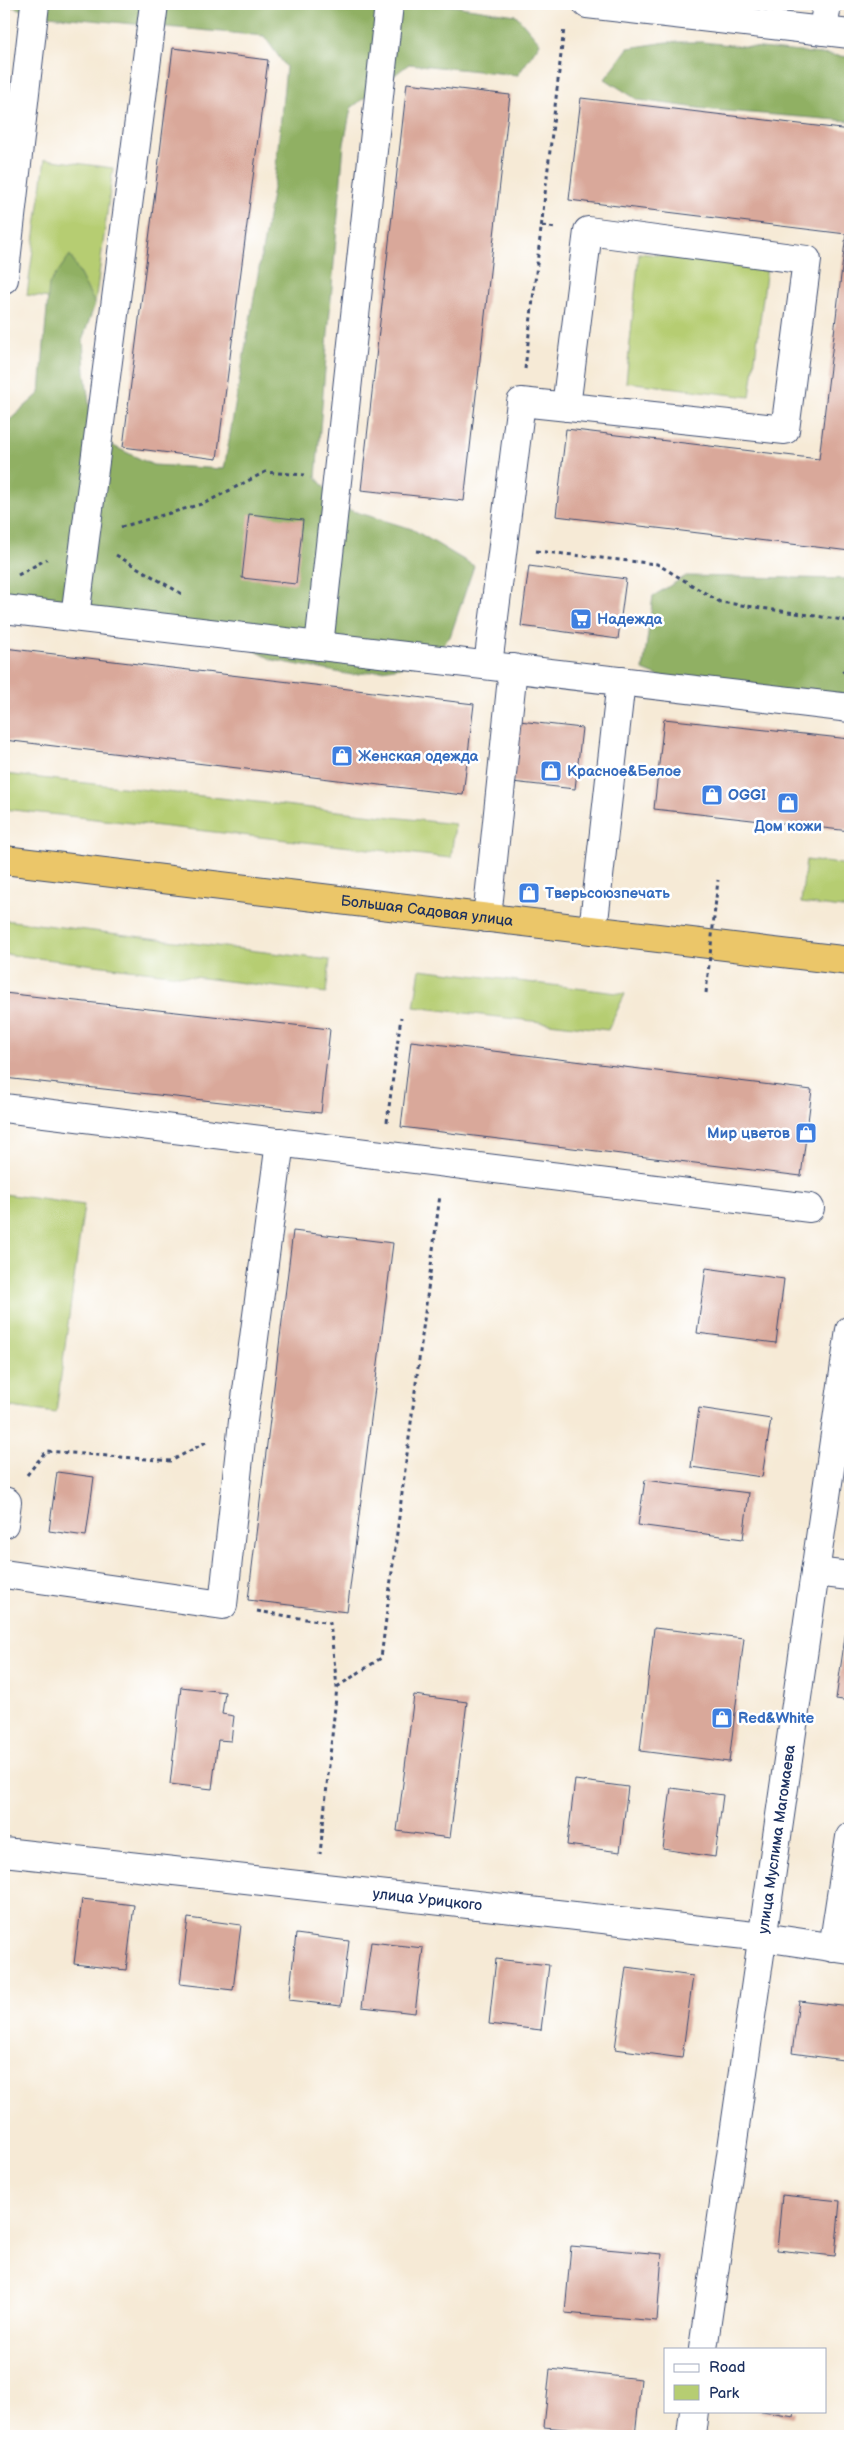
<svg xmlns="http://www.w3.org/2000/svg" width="854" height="2440" viewBox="0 0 854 2440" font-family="'Balsamiq Sans',sans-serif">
	<rect width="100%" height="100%" fill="#fff"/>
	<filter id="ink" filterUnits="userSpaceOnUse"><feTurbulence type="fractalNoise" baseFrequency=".02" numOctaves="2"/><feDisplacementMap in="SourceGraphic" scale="10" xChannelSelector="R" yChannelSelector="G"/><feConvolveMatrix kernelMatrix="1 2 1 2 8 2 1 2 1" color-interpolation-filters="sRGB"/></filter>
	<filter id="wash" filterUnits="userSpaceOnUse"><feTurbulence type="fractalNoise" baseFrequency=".0096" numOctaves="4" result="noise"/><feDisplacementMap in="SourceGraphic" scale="20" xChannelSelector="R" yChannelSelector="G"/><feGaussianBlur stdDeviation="1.12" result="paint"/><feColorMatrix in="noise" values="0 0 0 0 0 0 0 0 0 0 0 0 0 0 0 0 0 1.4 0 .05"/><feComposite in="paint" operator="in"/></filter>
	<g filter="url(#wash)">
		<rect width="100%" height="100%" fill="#f6ead6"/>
		<path fill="#b6cd72" stroke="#687e68" d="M 45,159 L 113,168 L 95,304 L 27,295 Z
			M 639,253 L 767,267 L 750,397 L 626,382 Z
			M 4,774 L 455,824 L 451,858 L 4,809 Z
			M 806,860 L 850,865 L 850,909 L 801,903 Z
			M 4,920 L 330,960 L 326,993 L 4,954 Z
			M 420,969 L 625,994 L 608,1030 L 414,1007 Z
			M 4,1194 L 84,1205 L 56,1413 L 4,1406 Z"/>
		<path fill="#90b064" stroke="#567061" d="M 4,4 L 440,4 L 516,15 L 540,43 L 518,75 L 409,64 L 351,108 L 344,144 L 316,477 L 340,507 L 412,529 L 474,566 L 450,637 L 424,663 L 352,675 L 273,660 L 207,626 L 4,621 L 4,425 L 40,393 L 49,284 L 70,255 L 95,304 L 83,338 L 85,373 L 90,410 L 107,443 L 153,465 L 224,469 L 275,177 L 286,67 L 264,36 L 37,15 Z
			M 667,42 L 702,42 L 850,57 L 850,121 L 713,110 L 638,100 L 605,79 L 628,48 Z
			M 686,576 L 850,579 L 850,698 L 713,698 L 643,670 L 653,596 Z"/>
		<g id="blocks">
			<path fill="#d9a89a" d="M 4,17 L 7,18 L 5,38 L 4,38 Z
				M 173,48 L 268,60 L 217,459 L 123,447 Z
				M 407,83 L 510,95 L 464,501 L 361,490 Z
				M 581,98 L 850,130 L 850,551 L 556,516 L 566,429 L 819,459 L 846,234 L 569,200 Z
				M 249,514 L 303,520 L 296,584 L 242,578 Z
				M 529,566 L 626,579 L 618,639 L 521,626 Z
				M 4,648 L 474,704 L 463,795 L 4,740 Z
				M 664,719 L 850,739 L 850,831 L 654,809 Z
				M 519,721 L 582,728 L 575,789 L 512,782 Z
				M 4,993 L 330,1029 L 321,1113 L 4,1078 Z
				M 411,1041 L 812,1090 L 801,1176 L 401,1127 Z
				M 293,1231 L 393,1243 L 347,1612 L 248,1600 Z
				M 706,1268 L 784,1279 L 776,1343 L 697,1333 Z
				M 699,1408 L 771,1419 L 762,1477 L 691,1467 Z
				M 57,1472 L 94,1477 L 86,1536 L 49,1531 Z
				M 645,1480 L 749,1493 L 743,1539 L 638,1525 Z
				M 847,1623 L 850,1623 L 850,1701 L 836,1699 Z
				M 654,1628 L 744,1638 L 729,1762 L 640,1751 Z
				M 181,1687 L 225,1692 L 222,1714 L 234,1716 L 231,1741 L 218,1740 L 212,1789 L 170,1784 Z
				M 414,1695 L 467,1702 L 450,1838 L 397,1831 Z
				M 575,1780 L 628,1787 L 620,1852 L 567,1845 Z
				M 671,1788 L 723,1795 L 715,1857 L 663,1849 Z
				M 82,1899 L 134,1905 L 126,1970 L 74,1964 Z
				M 188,1918 L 241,1925 L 233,1990 L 180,1984 Z
				M 296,1934 L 349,1941 L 341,2006 L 289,2000 Z
				M 371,1942 L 423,1948 L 415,2013 L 362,2007 Z
				M 496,1959 L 549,1965 L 541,2030 L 489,2024 Z
				M 626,1967 L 693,1976 L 682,2058 L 615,2049 Z
				M 799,2001 L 850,2007 L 850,2061 L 792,2053 Z
				M 782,2195 L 840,2201 L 835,2256 L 777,2250 Z
				M 571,2246 L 662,2254 L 657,2321 L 565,2313 Z
				M 550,2369 L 641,2379 L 635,2436 L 544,2427 Z
				M 756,2411 L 795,2411 L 794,2417 Z"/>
		</g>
	</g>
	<g filter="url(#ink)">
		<use href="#blocks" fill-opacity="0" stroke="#3c4b70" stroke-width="1"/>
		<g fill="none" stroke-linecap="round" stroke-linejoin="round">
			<g stroke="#3c4b70" stroke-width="30">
				<g id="minor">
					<path d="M 587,4 L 850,34"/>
					<path d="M 823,31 L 827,4"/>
					<path d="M 4,279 L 35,4"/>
					<path d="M 4,609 L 850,708"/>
					<path d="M 75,617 L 154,4"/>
					<path d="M 319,646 L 389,4"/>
					<path d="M 488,665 L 521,402 L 785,430 L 807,260 L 588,231 L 566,407"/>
					<path d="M 487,918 L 513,668"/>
					<path d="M 593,930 L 621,681"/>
					<path d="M 4,1108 L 810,1208"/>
					<path d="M 4,1501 L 7,1502 L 4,1524"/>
					<path d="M 815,1572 L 850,1576"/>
					<path d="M 4,1574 L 223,1605 L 243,1421 L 280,1142"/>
					<path id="s1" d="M 4,1852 L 763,1937 L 850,1950"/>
					<path d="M 833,1948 L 850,1837"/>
					<path id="s2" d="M 703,2349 L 850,1330"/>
					<path d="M 691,2436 L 694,2411"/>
				</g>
			</g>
			<g stroke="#3c4b70" stroke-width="30">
				<g id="highway">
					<path id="s3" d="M 4,860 L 850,961"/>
				</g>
			</g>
			<path stroke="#3c4b70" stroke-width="3" stroke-dasharray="4 4" stroke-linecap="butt" d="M 542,226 L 556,228
				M 525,369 L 564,28
				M 121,527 L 205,503 L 265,472 L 304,475
				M 536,551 L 657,564 L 720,602 L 850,621
				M 116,555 L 182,594
				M 18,575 L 47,559
				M 842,672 L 850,667
				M 387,1122 L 401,1017
				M 27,1475 L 46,1451 L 171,1461 L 206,1442
				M 257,1611 L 330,1623 L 337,1687 L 320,1854
				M 337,1687 L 381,1658 L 440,1195"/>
			<use href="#minor" stroke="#fff" stroke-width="28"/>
			<use href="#highway" stroke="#ebc669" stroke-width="28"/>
			<path stroke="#3c4b70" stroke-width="3" stroke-dasharray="4 4" stroke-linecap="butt" d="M 706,993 L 718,880"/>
		</g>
	</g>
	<defs>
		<g id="supermarket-square" transform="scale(1.125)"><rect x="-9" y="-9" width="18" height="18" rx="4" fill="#3f7fe0" stroke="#fff"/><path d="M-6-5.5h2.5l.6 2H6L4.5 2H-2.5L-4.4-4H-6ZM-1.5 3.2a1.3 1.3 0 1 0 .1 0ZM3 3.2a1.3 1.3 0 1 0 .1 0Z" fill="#fff"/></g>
		<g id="shop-square" transform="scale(1.125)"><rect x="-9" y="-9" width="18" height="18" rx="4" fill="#3f7fe0" stroke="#fff"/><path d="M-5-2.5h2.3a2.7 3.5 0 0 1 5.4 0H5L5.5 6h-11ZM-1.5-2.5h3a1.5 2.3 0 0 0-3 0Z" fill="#fff"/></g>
	</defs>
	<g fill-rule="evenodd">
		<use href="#supermarket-square" x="581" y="619"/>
		<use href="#shop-square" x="342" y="756"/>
		<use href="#shop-square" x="551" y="771"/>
		<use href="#shop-square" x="712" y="795"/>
		<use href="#shop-square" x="788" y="803"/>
		<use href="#shop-square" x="529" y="893"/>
		<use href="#shop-square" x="806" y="1133"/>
		<use href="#shop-square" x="722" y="1718"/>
	</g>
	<g text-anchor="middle" stroke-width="5" stroke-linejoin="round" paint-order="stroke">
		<g font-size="15" font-weight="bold" fill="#366cbe" stroke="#fff" text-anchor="start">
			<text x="597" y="624">Надежда</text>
			<text x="358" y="761">Женская одежда</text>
			<text x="567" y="776">Красное&amp;Белое</text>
			<text x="728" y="800">OGGI</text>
			<text x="788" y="831" text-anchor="middle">Дом кожи</text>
			<text x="545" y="898">Тверьсоюзпечать</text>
			<text x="790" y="1138" text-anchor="end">Мир цветов</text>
			<text x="738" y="1723">Red&amp;White</text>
		</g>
		<g font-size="15" fill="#1b2f5e" stroke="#fff">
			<text dy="5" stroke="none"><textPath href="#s3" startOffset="426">Большая Садовая улица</textPath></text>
			<text dy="5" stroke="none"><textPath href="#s2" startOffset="515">улица Муслима Магомаева</textPath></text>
			<text dy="5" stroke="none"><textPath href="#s1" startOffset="426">улица Урицкого</textPath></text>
		</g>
	</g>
	<rect width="854" height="2440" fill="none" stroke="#fff" stroke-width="20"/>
	<rect x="664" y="2348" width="162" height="65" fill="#ffffff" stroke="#a4acbf"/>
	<rect x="674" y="2364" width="25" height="8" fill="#ffffff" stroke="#a4acbf"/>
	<text x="709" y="2372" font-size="15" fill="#1b2f5e">Road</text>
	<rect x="674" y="2385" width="25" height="15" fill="#b6cd72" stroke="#a4acbf"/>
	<text x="709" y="2398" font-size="15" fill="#1b2f5e">Park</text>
</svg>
